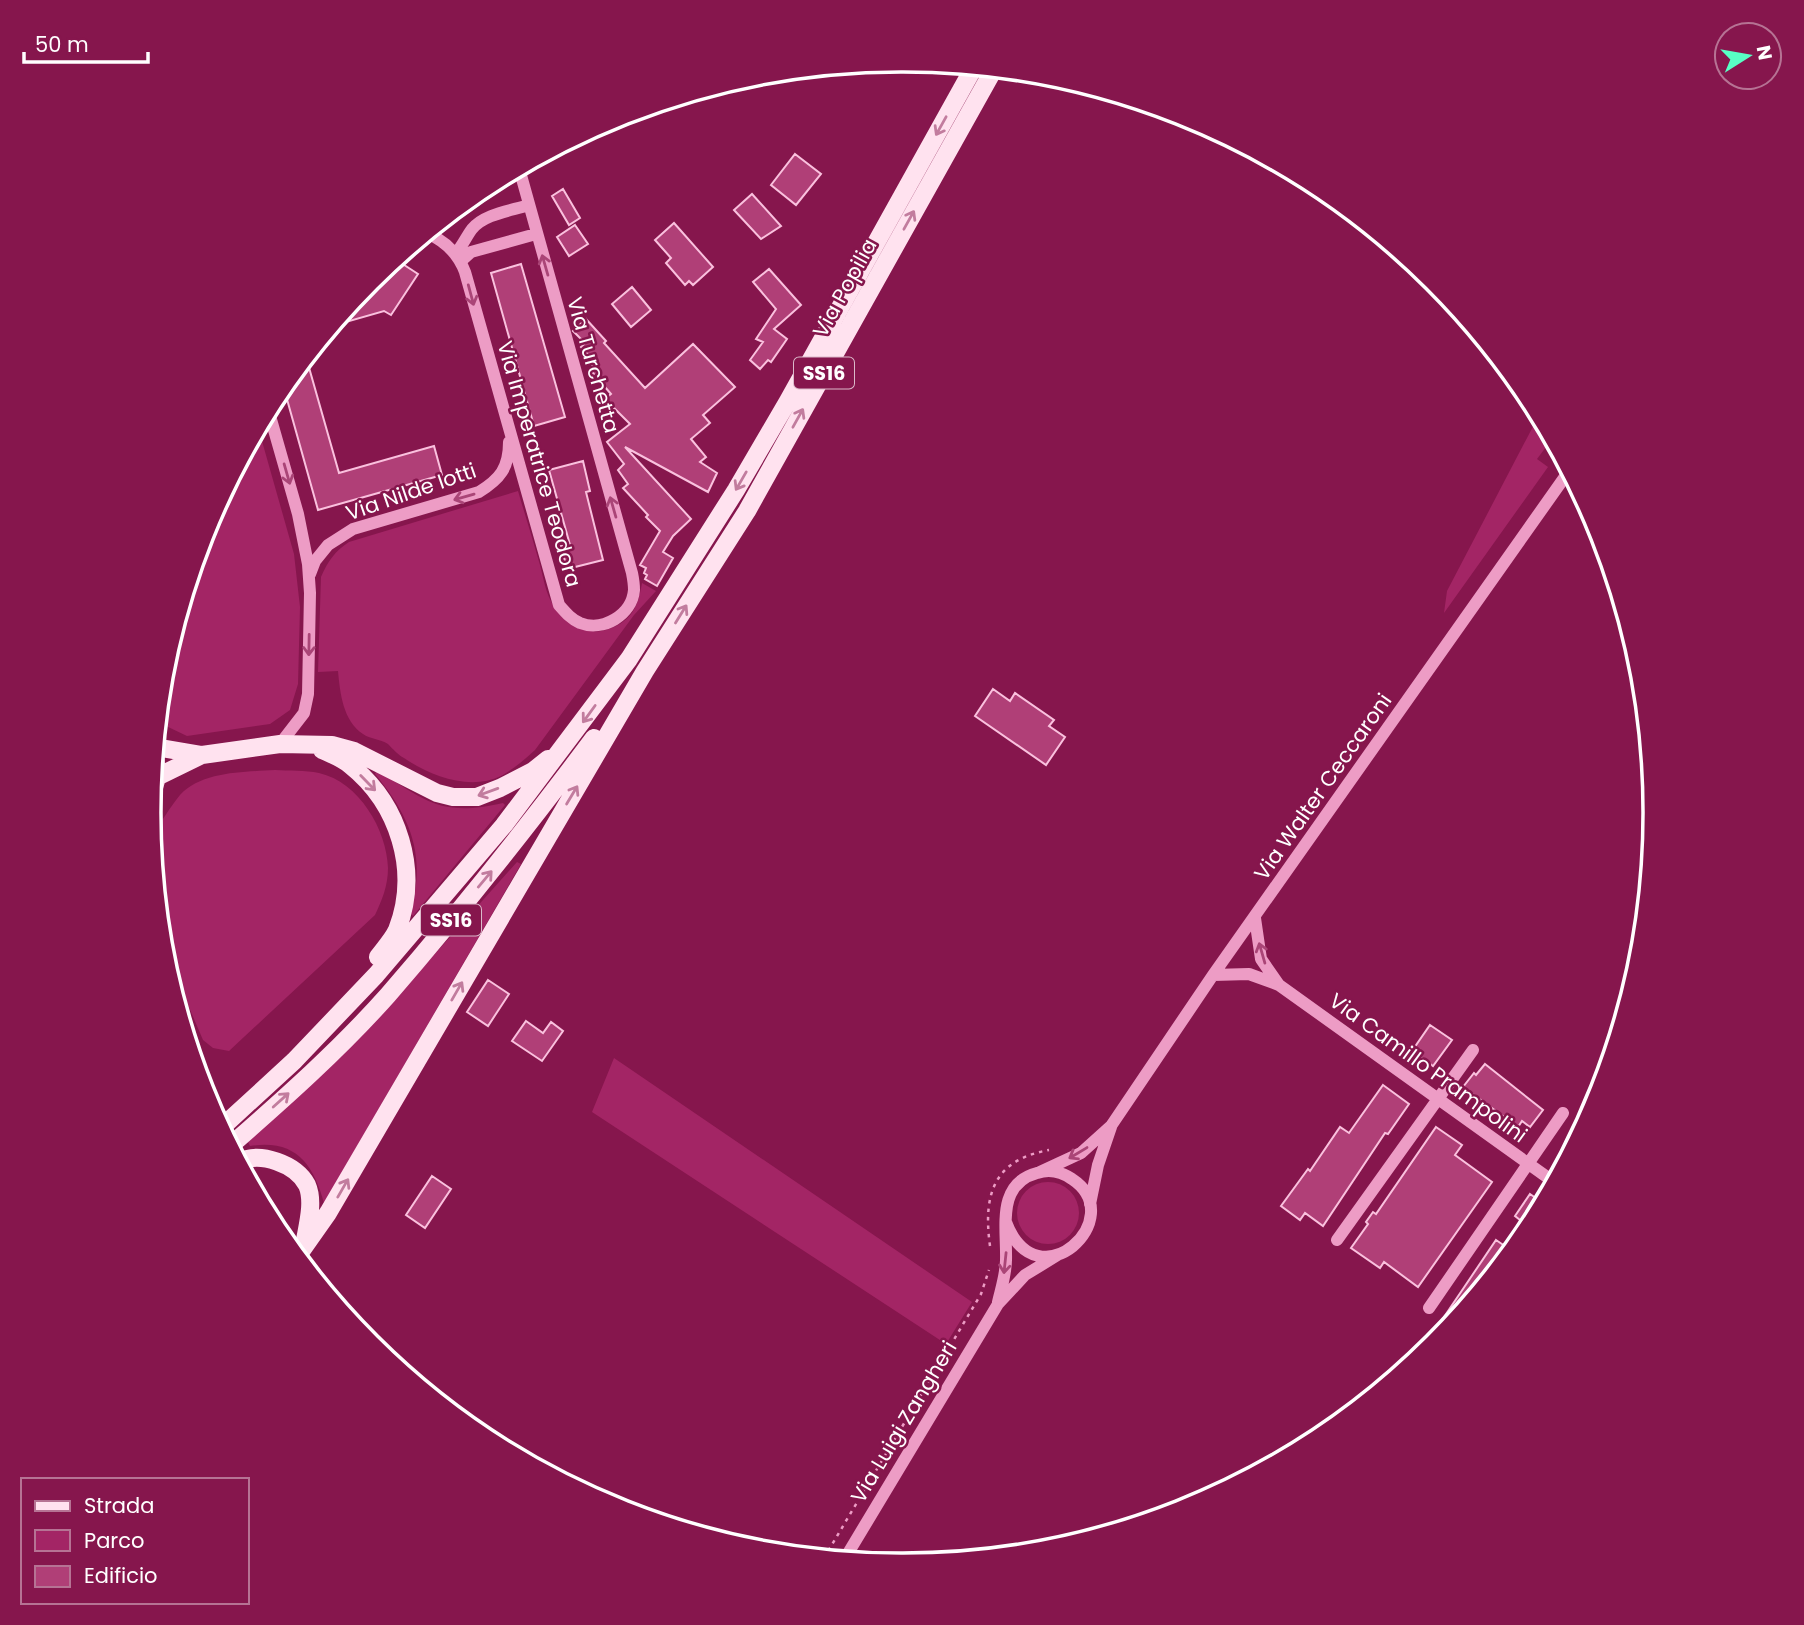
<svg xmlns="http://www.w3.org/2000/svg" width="1804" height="1625" viewBox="0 0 1804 1625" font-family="Poppins,sans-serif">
	<rect width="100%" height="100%" fill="#86164d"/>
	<path fill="#a32565" d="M 1539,415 L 1552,439 L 1537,459 L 1548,467 L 1444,613 L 1447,591 Z
		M 258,427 L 294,554 L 300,607 L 298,684 L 290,710 L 270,724 L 187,736 L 164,725 L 158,718 L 164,665 L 206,524 Z
		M 518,491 C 525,515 533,540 540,565 C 543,576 545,590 551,601 C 562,621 586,638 609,629 C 633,620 638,606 642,583 L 656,591 L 634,615 L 535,750 C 524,760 514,769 501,776 C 470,791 430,776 404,758 C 398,755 393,749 388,744 C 380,739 370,739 363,734 C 343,721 340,693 338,671 L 318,672 L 321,577 C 328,561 335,551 349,542 Z
		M 275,770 C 289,771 305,770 319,773 C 359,782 387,830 388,868 C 388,886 382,900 375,915 L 229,1051 L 213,1048 L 203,1040 L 162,944 L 151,836 C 161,823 170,807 180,795 C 202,771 245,772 275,770 Z
		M 377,770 C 427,802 442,817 503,803 L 505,805 L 413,916 L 410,913 C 427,857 411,817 375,774 Z
		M 517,862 L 521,864 L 324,1203 C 313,1163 295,1139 250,1146 L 248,1142 L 320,1075 L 391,1003 Z
		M 614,1058 L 972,1302 L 946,1344 L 592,1112 Z
		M1017 1213a31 31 0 1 1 62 0a31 31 0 1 1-62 0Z"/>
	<path fill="#b03f77" stroke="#fac1de" stroke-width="2" d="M 795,154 L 821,174 L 796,205 L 771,185 Z
		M 563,189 L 580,218 L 569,225 L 552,196 Z
		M 752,194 L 781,226 L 761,239 L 734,210 Z
		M 674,223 L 713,267 L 693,285 L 689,281 L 685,285 L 666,263 L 671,258 L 655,240 Z
		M 575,225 L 588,244 L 569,256 L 557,237 Z
		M 395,259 L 418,274 L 391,315 L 384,311 L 332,326 L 365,285 L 375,282 L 385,267 Z
		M 521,264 L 565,417 L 534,426 L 491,273 Z
		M 769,269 L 801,305 L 774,329 L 787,339 L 771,362 L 768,360 L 760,369 L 750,360 L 763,342 L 756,339 L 776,309 L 753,282 Z
		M 632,287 L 651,310 L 631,327 L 612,304 Z
		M 586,319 L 606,341 L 604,343 L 645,388 L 693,344 L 735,387 L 703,415 L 710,423 L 691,439 L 706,457 L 700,462 L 717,473 L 708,492 L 625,447 L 691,519 L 673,536 L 663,552 L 673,558 L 657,586 L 645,579 L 647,575 L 644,573 L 646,568 L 640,565 L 660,531 L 646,517 L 648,515 L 623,488 L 628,484 L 618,470 L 624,464 L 607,442 L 630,424 L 605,399 L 611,394 L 592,372 L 595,369 L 588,359 L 590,357 L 581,347 L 585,343 L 573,331 Z
		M 306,357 L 339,473 L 434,446 L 442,475 L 318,510 L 283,385 Z
		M 583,461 L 590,491 L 586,492 L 603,560 L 567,569 L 561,546 L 570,545 L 549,470 Z
		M 993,689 L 1010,701 L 1015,693 L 1054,720 L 1049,726 L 1065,737 L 1046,765 L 975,716 Z
		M 488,980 L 509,994 L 488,1026 L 467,1012 Z
		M 526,1021 L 543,1033 L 551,1022 L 563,1031 L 542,1061 L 512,1041 Z
		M 1430,1025 L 1452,1040 L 1433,1066 L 1412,1051 Z
		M 1485,1064 L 1543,1110 L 1530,1127 L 1522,1121 L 1518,1127 L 1463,1087 L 1474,1073 L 1476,1075 Z
		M 1383,1085 L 1409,1104 L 1388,1134 L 1385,1133 L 1323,1226 L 1305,1213 L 1300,1220 L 1281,1206 L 1308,1169 L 1310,1171 L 1340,1127 L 1349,1133 Z
		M 1436,1127 L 1462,1145 L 1455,1155 L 1492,1182 L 1418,1287 L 1384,1262 L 1380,1268 L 1351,1248 L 1368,1224 L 1366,1222 L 1373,1212 L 1376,1214 Z
		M 432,1176 L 451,1189 L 425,1228 L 406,1215 Z
		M 1530,1194 L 1543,1203 L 1530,1228 L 1515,1216 Z
		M 1496,1240 L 1512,1251 L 1448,1329 L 1440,1323 Z"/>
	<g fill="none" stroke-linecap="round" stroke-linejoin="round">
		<path stroke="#ed9cc5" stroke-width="2.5" stroke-dasharray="3.5 5" stroke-linecap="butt" d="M 1556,463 L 1561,456
			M 990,1246 C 983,1195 993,1160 1049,1150
			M 824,1558 L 981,1294 L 989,1270"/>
		<path stroke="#ed9cc5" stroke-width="12" d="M 427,233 C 445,241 458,253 465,272 L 559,605 C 566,613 571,619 580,623 C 603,632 632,615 634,590 C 634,585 633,578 632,573 L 519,168
			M 456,253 C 463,245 466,237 472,229 C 484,214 510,211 529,205
			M 461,261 L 471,252 L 536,234
			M 268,409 L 298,514 L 308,564 L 310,593 L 308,694 L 304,713 L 280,744
			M 310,574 L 315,561 L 328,545 L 353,529 L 479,492 C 500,479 509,468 509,442
			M 1255,918 L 1261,959 L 1279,985
			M 1213,975 L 1249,974 L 1279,985 L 1554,1182
			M 1040,1172 L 1081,1153 L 1111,1126 L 1213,975 L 1569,471
			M 1090,1204 L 1098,1165 L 1111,1127
			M 1337,1240 L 1473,1050
			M 998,1302 C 1001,1289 1006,1274 1006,1260 C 1007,1228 996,1184 1037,1173 C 1049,1169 1062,1172 1072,1179 C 1131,1218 1037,1305 1006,1222
			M 1429,1308 L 1563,1113
			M 844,1560 L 998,1304 L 1025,1275 L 1056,1256"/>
		<path stroke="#ffe2ef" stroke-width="18" d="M 155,747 L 202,755 L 280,744 L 332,745 L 354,751 L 437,793 L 453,797 L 477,797 L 500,788 L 533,771 L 548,759
			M 322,750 C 331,754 342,758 350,765 C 399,804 420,871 397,930 C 393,939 384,949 378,957
			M 157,777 L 202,755
			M 150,802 L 157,777 L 155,752
			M 221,1128 L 294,1061 L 376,975 L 504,825 L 629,659 L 736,490 L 788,401 L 974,67
			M 230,1146 C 285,1098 340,1049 388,995 C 460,912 528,826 594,738
			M 239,1162 C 260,1151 296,1164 307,1185 C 314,1201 308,1223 305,1240
			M 297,1257 L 328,1213 L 645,671 L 747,511 L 994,69"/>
	</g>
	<defs><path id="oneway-shaft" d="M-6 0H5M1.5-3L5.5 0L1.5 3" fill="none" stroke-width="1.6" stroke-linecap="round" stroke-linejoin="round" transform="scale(1.75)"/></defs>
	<g stroke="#c27c9e">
		<use href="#oneway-shaft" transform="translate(941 126) rotate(119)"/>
		<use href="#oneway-shaft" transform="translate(909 220) rotate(-61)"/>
		<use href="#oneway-shaft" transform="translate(798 418) rotate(-61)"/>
		<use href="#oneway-shaft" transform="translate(741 481) rotate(120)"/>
		<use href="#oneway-shaft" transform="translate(681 614) rotate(-58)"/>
		<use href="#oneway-shaft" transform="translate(589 714) rotate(126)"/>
		<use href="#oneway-shaft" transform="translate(368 783) rotate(46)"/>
		<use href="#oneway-shaft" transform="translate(488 792) rotate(160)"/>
		<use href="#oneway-shaft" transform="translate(572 795) rotate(-59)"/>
		<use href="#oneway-shaft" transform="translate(485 879) rotate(-50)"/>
		<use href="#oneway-shaft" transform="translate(457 991) rotate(-60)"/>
		<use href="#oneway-shaft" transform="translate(281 1100) rotate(-42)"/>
		<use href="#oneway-shaft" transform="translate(343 1188) rotate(-60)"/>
	</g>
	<g stroke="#aa4577">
		<use href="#oneway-shaft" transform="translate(545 265) rotate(-106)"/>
		<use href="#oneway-shaft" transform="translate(471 295) rotate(75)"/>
		<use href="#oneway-shaft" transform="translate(287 474) rotate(74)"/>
		<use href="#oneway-shaft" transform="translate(464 497) rotate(164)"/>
		<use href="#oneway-shaft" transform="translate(613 507) rotate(-106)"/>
		<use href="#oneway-shaft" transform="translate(309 645) rotate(91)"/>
		<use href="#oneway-shaft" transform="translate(1262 953) rotate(-106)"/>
		<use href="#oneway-shaft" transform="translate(1078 1153) rotate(149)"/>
		<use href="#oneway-shaft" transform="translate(1005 1263) rotate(96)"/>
	</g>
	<g text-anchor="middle" stroke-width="5" stroke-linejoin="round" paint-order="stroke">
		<g fill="#86164d" stroke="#dbb9ca" stroke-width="2">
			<rect x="794" y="357.5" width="60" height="31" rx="5"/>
			<rect x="421" y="904.5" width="60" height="31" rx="5"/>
		</g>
		<g font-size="19" font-weight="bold" fill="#fff">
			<text x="824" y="380">SS16</text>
			<text x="451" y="927">SS16</text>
		</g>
		<g font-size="21" fill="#fff" stroke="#86164d">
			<text transform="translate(845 288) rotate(-61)" y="7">Via Popilia</text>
			<text transform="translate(593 365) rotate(74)" y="7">Via Turchetta</text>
			<text transform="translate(539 464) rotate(74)" y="7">Via Imperatrice Teodora</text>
			<text transform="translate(411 492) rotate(-19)" y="7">Via Nilde Iotti</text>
			<text transform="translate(1323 787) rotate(-55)" y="7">Via Walter Ceccaroni</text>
			<text transform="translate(1428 1068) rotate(36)" y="7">Via Camillo Prampolini</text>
			<text transform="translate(904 1422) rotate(-59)" y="7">Via Luigi Zangheri</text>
		</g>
	</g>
	<path d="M0 0H1804V1625H0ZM901 72H903A740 740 0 0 1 1643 812V813A740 740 0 0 1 903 1553H901A740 740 0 0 1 161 813V812A740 740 0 0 1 901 72Z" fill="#86164d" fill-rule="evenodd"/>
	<path fill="none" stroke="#fff" stroke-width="3.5" d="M901 72H903A740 740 0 0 1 1643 812V813A740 740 0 0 1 903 1553H901A740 740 0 0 1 161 813V812A740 740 0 0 1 901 72Z"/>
	<rect x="21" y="1478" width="228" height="126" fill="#86164d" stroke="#b67394" stroke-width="2"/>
	<rect x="35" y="1501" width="35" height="10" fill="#ffe2ef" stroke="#b67394" stroke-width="2"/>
	<text x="84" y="1513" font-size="21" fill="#ffffff">Strada</text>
	<rect x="35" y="1530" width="35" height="21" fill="#a32565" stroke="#b67394" stroke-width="2"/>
	<text x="84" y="1548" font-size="21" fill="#ffffff">Parco</text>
	<rect x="35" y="1566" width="35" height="21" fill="#b03f77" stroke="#b67394" stroke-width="2"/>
	<text x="84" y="1583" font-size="21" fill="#ffffff">Edificio</text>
	<g transform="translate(1748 56) rotate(79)"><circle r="33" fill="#86164d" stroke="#b67394" stroke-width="2"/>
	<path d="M0-5L12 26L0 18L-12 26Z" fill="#58ffc5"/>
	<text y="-10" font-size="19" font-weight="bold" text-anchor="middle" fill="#ffffff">N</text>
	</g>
	<path d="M24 52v10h124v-10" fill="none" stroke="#ffffff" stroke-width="3.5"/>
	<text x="35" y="52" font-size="21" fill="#ffffff" stroke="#86164d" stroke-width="5" paint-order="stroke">50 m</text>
</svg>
